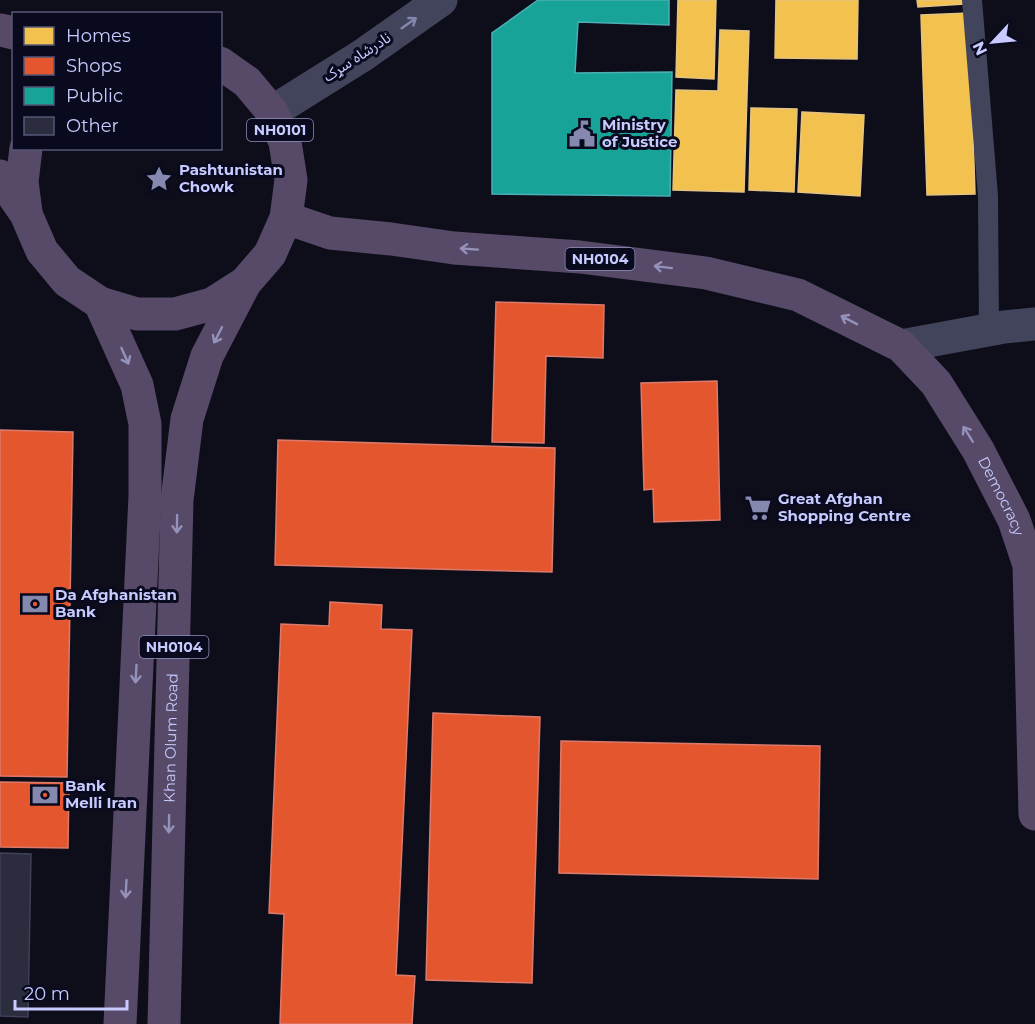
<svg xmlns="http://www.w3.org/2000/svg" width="1035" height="1024" viewBox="0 0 1035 1024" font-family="Montserrat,'Noto Sans Arabic',sans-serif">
	<rect width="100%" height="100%" fill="#0e0e1a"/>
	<path fill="#f2c14e" stroke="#e5c483" stroke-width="1.5" d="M 678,0 L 716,0 L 714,79 L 676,77 Z
		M 776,0 L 858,0 L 857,59 L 775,58 Z
		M 917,0 L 964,0 L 964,4 L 918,7 Z
		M 969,13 L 975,194 L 927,195 L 921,15 Z
		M 720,30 L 749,31 L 744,192 L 673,190 L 676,90 L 718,91 Z
		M 751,108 L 797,109 L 794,192 L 749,190 Z
		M 802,112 L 864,115 L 860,196 L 798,192 Z"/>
	<path fill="#e4572e" stroke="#db7a6d" stroke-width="1.5" d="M 496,302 L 604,305 L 603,358 L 546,356 L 544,443 L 492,442 Z
		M 717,381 L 720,520 L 654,522 L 653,489 L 644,490 L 641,383 Z
		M 0,430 L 73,432 L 67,777 L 0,776 Z
		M 278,440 L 555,448 L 552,572 L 275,565 Z
		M 330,602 L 382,605 L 381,629 L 412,630 L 396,975 L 415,976 L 412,1024 L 280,1024 L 284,914 L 269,913 L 281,624 L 329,626 Z
		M 433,713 L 540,717 L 532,983 L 426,980 Z
		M 561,741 L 820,746 L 818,879 L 559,873 Z
		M 0,782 L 69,783 L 68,848 L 0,847 Z"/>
	<path fill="#17a398" stroke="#4cafb7" stroke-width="1.5" d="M 538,0 L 669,0 L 669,25 L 578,22 L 575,73 L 672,72 L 670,196 L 492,194 L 492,33 Z"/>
	<path fill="#2b2c3d" stroke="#404059" stroke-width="1.5" d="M 0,853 L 31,854 L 28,1017 L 0,1016 Z"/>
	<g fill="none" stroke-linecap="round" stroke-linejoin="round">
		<path stroke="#42445b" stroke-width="20" d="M 972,0 L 988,196 L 989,330"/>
		<path stroke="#42445b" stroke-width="33" d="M 901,346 L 1004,327 L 1035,324"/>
		<path stroke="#42445b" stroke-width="33" d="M 272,112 L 363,55 L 441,0"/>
		<g stroke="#564a68" stroke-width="33">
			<path d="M 0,30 L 14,33"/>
			<path d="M 0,176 L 26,214 L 42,251 L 67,281 L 100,303 L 137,314 L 175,314 L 212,304 L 245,283 L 270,254 L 286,218 L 291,180 L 285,142 L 272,112 L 247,82 L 220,63"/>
			<path d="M 26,212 L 22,182 L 26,148"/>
			<path id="s1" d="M 286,218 L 330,233 L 391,239 L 454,248 L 580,257 L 706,273 L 798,295 L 901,346 L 936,383 L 978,450 L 1014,520 L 1029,565 L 1035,814"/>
			<path d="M 100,303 L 137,385 L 145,424 L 145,496 L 120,1024"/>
			<path id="s2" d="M 164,1024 L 177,500 L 187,419 L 207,356 L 245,283"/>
		</g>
	</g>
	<defs><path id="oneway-shaft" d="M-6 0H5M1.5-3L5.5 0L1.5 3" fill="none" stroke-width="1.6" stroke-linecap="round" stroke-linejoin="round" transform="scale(1.5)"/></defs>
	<use stroke="#8488ad" href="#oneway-shaft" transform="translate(409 23) rotate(-35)"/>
	<g stroke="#9491bb">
		<use href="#oneway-shaft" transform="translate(469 249) rotate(-176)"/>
		<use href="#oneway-shaft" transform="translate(663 267) rotate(-173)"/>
		<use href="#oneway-shaft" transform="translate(849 320) rotate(-153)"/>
		<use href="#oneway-shaft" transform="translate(218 335) rotate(117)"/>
		<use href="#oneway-shaft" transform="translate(125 356) rotate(66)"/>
		<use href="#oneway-shaft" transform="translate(968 434) rotate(-122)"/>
		<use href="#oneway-shaft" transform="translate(177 524) rotate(91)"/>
		<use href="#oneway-shaft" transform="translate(136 674) rotate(93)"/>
		<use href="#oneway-shaft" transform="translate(169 824) rotate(91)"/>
		<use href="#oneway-shaft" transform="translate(126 889) rotate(93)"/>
	</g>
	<defs>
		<g id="civic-bare" transform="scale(2.07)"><path d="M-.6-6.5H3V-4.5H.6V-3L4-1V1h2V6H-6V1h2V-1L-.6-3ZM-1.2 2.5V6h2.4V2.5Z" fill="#8689af" stroke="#0a0a1e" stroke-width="2.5" paint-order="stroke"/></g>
		<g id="sight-bare" transform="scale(2.07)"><path d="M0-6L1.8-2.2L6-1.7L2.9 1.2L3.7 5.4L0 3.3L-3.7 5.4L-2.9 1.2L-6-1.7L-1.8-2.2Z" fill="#8689af" stroke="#0a0a1e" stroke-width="2.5" paint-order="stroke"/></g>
		<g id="supermarket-bare" transform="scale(2.07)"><path d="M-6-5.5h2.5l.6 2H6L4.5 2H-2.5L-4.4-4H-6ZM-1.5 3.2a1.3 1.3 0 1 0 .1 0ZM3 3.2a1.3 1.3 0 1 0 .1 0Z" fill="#8689af" stroke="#0a0a1e" stroke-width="2.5" paint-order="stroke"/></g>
		<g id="bank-bare" transform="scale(2.07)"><path d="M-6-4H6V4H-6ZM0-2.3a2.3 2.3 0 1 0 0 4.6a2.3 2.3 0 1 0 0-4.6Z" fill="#8689af" stroke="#0a0a1e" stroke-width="2.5" paint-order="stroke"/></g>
	</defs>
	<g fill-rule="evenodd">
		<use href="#civic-bare" x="582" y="134"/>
		<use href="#sight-bare" x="159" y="179"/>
		<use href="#supermarket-bare" x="758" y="508"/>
		<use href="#bank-bare" x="35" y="604"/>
		<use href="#bank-bare" x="45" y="795"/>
	</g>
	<g text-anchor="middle" stroke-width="6" stroke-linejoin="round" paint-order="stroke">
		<g fill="#0a0a1e" stroke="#8e91bc" stroke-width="1.5">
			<rect x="247" y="119" width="66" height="22" rx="4.5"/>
			<rect x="565.5" y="248" width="69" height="22" rx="4.5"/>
			<rect x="139.5" y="636" width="69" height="22" rx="4.5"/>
		</g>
		<g font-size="14" font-weight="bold" fill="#c7cbff">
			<text x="280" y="135">NH0101</text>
			<text x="600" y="264">NH0104</text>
			<text x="174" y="652">NH0104</text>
		</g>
		<g font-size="15" fill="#c7cbff" stroke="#0a0a1e">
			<text transform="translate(357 57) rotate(-33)" y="5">نادرشاه سړک</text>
			<text dy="5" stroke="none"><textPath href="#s1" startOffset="816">Democracy</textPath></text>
			<text dy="5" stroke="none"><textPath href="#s2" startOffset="286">Khan Olum Road</textPath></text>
		</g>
		<g font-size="15" font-weight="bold" fill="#c7cbff" stroke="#0a0a1e" text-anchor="start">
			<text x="602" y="130">Ministry<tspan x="602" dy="17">of Justice</tspan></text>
			<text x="179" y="175">Pashtunistan<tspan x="179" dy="17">Chowk</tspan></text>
			<text x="778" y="504">Great Afghan<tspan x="778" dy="17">Shopping Centre</tspan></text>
			<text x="55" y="600">Da Afghanistan<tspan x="55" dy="17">Bank</tspan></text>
			<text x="65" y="791">Bank<tspan x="65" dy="17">Melli Iran</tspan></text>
		</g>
	</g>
	<rect x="12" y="12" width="210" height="138" fill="#0a0a1e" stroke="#565778" stroke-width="1.5"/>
	<rect x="24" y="27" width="30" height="18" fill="#f2c14e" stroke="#565778" stroke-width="1.5"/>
	<text x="66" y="42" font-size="18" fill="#c7cbff">Homes</text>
	<rect x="24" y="57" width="30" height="18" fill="#e4572e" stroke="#565778" stroke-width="1.5"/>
	<text x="66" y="72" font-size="18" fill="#c7cbff">Shops</text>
	<rect x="24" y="87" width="30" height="18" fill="#17a398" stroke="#565778" stroke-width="1.5"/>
	<text x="66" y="102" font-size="18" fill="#c7cbff">Public</text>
	<rect x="24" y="117" width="30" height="18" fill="#2b2c3d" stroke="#565778" stroke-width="1.5"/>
	<text x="66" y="132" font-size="18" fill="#c7cbff">Other</text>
	<g transform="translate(993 42) rotate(244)" stroke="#0a0a1e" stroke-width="4.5" paint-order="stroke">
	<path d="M0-4.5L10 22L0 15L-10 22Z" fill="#c7cbff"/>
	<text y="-9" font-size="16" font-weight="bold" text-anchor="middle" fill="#c7cbff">N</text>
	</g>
	<path d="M15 1000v9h112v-9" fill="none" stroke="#c7cbff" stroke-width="3"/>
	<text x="24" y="1000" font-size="18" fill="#c7cbff" stroke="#0a0a1e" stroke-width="4.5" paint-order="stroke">20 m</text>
</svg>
